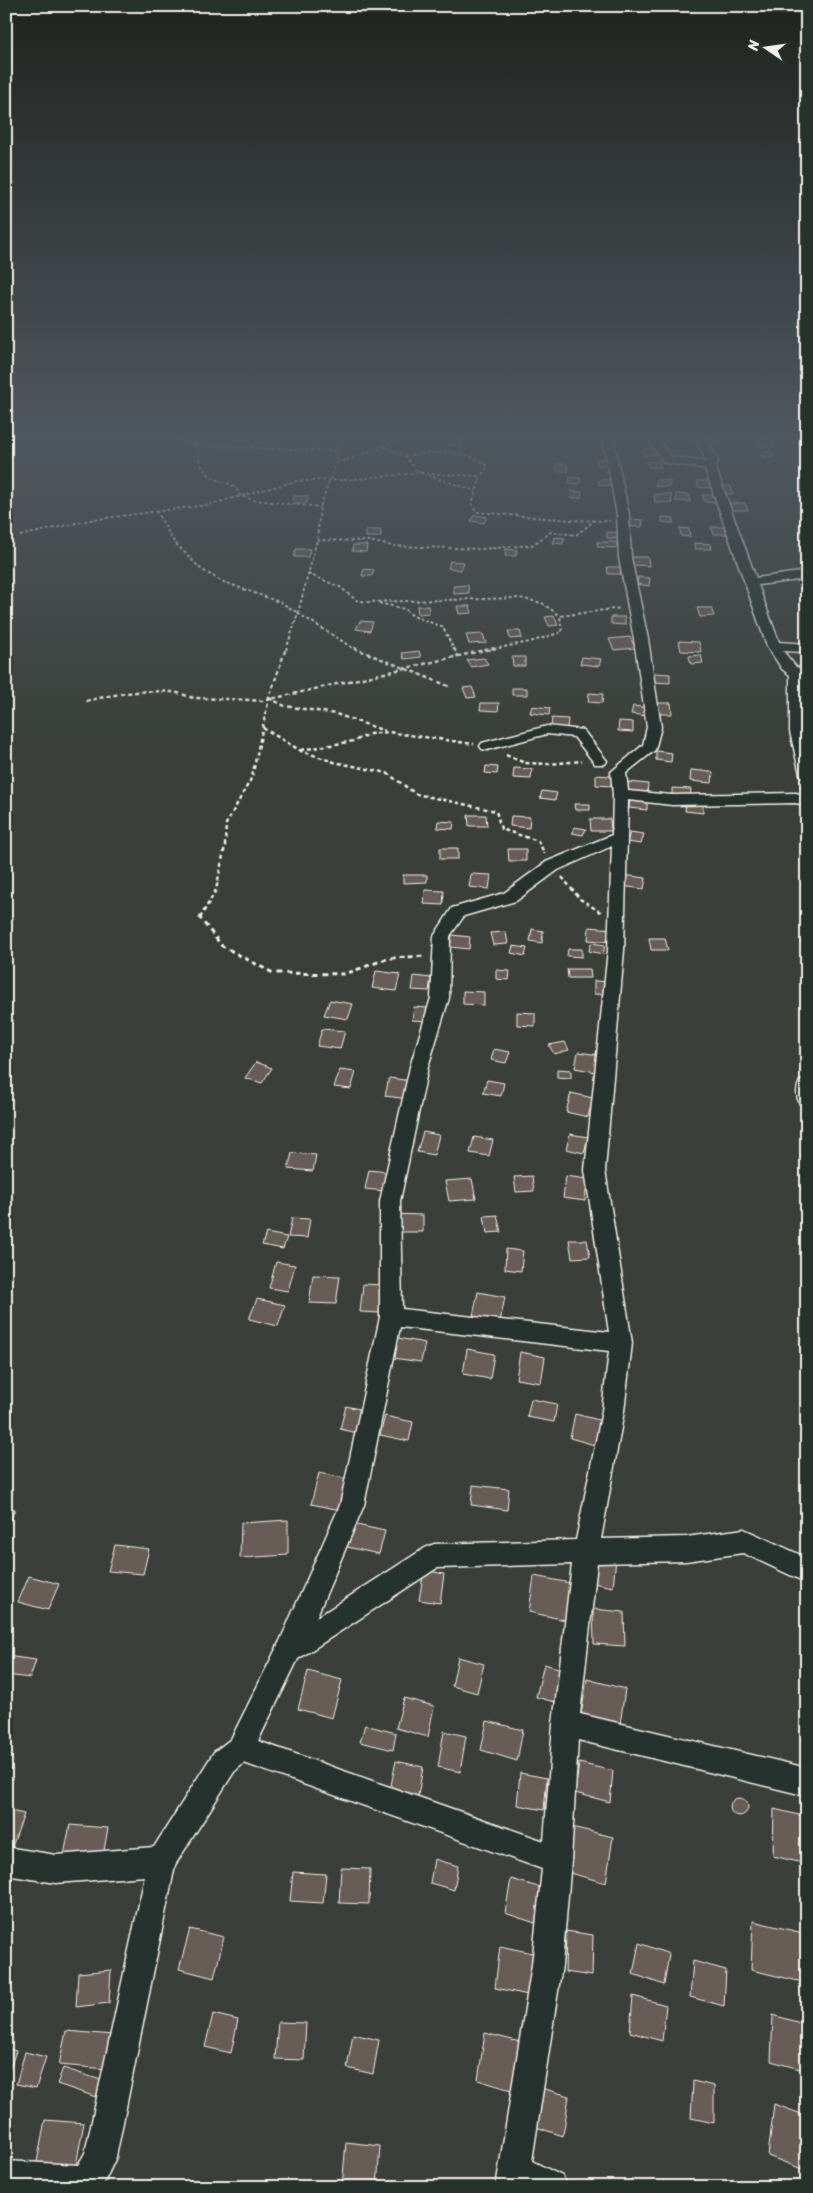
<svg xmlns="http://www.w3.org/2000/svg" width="813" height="2193" viewBox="0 0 813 2193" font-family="Sriracha,sans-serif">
	<rect width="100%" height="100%" fill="#3a3f39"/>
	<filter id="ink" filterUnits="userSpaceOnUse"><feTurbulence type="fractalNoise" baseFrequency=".02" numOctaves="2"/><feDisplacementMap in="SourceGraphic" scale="10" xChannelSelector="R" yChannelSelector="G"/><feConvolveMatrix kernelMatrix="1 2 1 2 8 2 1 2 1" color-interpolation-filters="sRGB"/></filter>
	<g filter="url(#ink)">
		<path fill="#685c56" stroke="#f4f1e8" d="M 715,437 L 720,443 L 708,444 L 703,438 Z
			M 452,439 L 463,440 L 461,446 L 450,445 Z
			M 756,439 L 772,439 L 775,446 L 759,446 Z
			M 643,449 L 656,449 L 658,454 L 644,455 Z
			M 762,451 L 774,452 L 774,458 L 762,457 Z
			M 596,459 L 608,459 L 609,465 L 597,465 Z
			M 658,461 L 661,467 L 649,467 L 646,462 Z
			M 555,464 L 567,464 L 569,471 L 557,471 Z
			M 570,477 L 581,478 L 580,484 L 569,483 Z
			M 599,480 L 611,480 L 611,486 L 599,485 Z
			M 656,480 L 670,481 L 669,487 L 655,486 Z
			M 697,481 L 712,481 L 713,488 L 698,487 Z
			M 720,486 L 731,486 L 733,494 L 722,494 Z
			M 571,491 L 582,492 L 581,498 L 570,498 Z
			M 654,494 L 671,494 L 672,503 L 655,502 Z
			M 676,494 L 690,495 L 690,502 L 676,501 Z
			M 702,495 L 714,495 L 717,502 L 705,502 Z
			M 294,496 L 308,496 L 307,503 L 293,503 Z
			M 728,503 L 745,503 L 748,510 L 732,510 Z
			M 474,515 L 487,517 L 484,523 L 471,521 Z
			M 662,517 L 674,518 L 673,523 L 662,522 Z
			M 628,519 L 643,520 L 642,527 L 627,526 Z
			M 711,527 L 727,527 L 730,534 L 714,534 Z
			M 680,528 L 689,529 L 690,537 L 681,536 Z
			M 366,530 L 381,530 L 381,537 L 366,537 Z
			M 607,532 L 620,533 L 620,539 L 607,538 Z
			M 555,537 L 565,538 L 563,544 L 553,543 Z
			M 597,542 L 617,542 L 617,548 L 598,547 Z
			M 694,543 L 711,544 L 712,549 L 695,549 Z
			M 353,545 L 367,545 L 366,552 L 352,551 Z
			M 296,549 L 310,549 L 308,557 L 294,557 Z
			M 506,549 L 517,550 L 516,556 L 505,556 Z
			M 632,557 L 648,557 L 649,566 L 633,565 Z
			M 450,561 L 464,562 L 461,570 L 448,568 Z
			M 607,567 L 622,567 L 623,574 L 608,574 Z
			M 364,569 L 374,570 L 372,576 L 362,576 Z
			M 638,577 L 650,578 L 649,586 L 637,584 Z
			M 468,585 L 469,593 L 454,594 L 453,586 Z
			M 417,606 L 428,606 L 429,613 L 418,614 Z
			M 457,606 L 470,606 L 472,613 L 459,614 Z
			M 697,608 L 711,608 L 714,616 L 700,617 Z
			M 554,616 L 558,625 L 549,626 L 545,617 Z
			M 611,617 L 625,617 L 625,625 L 611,624 Z
			M 360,621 L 373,622 L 370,631 L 356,629 Z
			M 508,631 L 520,631 L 522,638 L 510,639 Z
			M 483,634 L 486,643 L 469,644 L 466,635 Z
			M 630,637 L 635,648 L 614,650 L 609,639 Z
			M 679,641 L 699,642 L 701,652 L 681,651 Z
			M 419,651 L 421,657 L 404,659 L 402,653 Z
			M 701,655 L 703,663 L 691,664 L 689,656 Z
			M 512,657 L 525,657 L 525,666 L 513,666 Z
			M 582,657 L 601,659 L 599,666 L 580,664 Z
			M 484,658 L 488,664 L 471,667 L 467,660 Z
			M 654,673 L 670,674 L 670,683 L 654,682 Z
			M 472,687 L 476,697 L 467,698 L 463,688 Z
			M 512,688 L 527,688 L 527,695 L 512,695 Z
			M 589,693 L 603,694 L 602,703 L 588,702 Z
			M 481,703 L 499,703 L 498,711 L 480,710 Z
			M 654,703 L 671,703 L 672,714 L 655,714 Z
			M 532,706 L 550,708 L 549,715 L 530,713 Z
			M 633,706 L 649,708 L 647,716 L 631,714 Z
			M 552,718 L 568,719 L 567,729 L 551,728 Z
			M 619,721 L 633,722 L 633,732 L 618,731 Z
			M 656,751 L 672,753 L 671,762 L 656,760 Z
			M 486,766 L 498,767 L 497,774 L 485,773 Z
			M 514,768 L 532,769 L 531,779 L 513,778 Z
			M 691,770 L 713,772 L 712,783 L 690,781 Z
			M 596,775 L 612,776 L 611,786 L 596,785 Z
			M 628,782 L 648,784 L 647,794 L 626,792 Z
			M 672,788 L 691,789 L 690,799 L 672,797 Z
			M 542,791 L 557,793 L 555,800 L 540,798 Z
			M 630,799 L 647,800 L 647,810 L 629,808 Z
			M 686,802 L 703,803 L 703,813 L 685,811 Z
			M 574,804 L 590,804 L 590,810 L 575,810 Z
			M 468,815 L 486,815 L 487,826 L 469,826 Z
			M 511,816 L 530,817 L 529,828 L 510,826 Z
			M 590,819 L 610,819 L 611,831 L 591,831 Z
			M 438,821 L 454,822 L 453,829 L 437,828 Z
			M 574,827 L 586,829 L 583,835 L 572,833 Z
			M 630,832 L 644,834 L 641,844 L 627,842 Z
			M 440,848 L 458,848 L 458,859 L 440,859 Z
			M 508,849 L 526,849 L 526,861 L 509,861 Z
			M 471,874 L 491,875 L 489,889 L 469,887 Z
			M 403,875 L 427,875 L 427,882 L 403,883 Z
			M 623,875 L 646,878 L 644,889 L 621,886 Z
			M 425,890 L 444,891 L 443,905 L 424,904 Z
			M 589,927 L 613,929 L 612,942 L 588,940 Z
			M 532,929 L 543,931 L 542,943 L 530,941 Z
			M 506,932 L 508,944 L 493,945 L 490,933 Z
			M 452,935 L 470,937 L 469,949 L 450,947 Z
			M 649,938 L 665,938 L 668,950 L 651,950 Z
			M 591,943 L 605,945 L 603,954 L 589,951 Z
			M 513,946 L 527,948 L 525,956 L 511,953 Z
			M 568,949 L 582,949 L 582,957 L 567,956 Z
			M 567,969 L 590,969 L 591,978 L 568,978 Z
			M 496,970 L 510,971 L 509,980 L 496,979 Z
			M 376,971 L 400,974 L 396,991 L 372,988 Z
			M 414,976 L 431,978 L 429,991 L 412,990 Z
			M 594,981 L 613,982 L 613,995 L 594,994 Z
			M 463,991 L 484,992 L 484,1005 L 463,1004 Z
			M 330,1000 L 353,1004 L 348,1019 L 324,1015 Z
			M 414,1007 L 428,1008 L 427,1021 L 412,1020 Z
			M 517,1012 L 535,1013 L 535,1026 L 517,1025 Z
			M 322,1029 L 345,1031 L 340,1049 L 317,1046 Z
			M 565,1042 L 569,1050 L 554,1054 L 549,1045 Z
			M 494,1049 L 510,1052 L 506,1063 L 491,1060 Z
			M 578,1052 L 599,1055 L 596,1072 L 575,1068 Z
			M 256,1062 L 272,1068 L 262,1083 L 245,1078 Z
			M 557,1069 L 571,1070 L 571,1078 L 557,1077 Z
			M 340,1070 L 356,1072 L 351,1089 L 334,1087 Z
			M 389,1078 L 412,1081 L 408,1099 L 385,1096 Z
			M 487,1080 L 504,1083 L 501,1096 L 483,1093 Z
			M 571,1093 L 593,1098 L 588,1117 L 566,1112 Z
			M 423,1132 L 439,1135 L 434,1155 L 417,1152 Z
			M 570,1134 L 588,1137 L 584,1153 L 566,1149 Z
			M 474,1137 L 493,1140 L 489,1156 L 470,1153 Z
			M 292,1153 L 316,1155 L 313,1171 L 288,1169 Z
			M 369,1170 L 388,1172 L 385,1191 L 365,1189 Z
			M 532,1176 L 534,1191 L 516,1192 L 514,1177 Z
			M 566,1176 L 587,1179 L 585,1201 L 563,1198 Z
			M 472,1179 L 476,1199 L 449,1201 L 445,1181 Z
			M 392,1214 L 423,1215 L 423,1232 L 392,1232 Z
			M 497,1215 L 501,1232 L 487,1233 L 484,1216 Z
			M 292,1218 L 310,1219 L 307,1238 L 288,1237 Z
			M 266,1233 L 287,1237 L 283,1249 L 262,1245 Z
			M 569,1240 L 587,1240 L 590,1257 L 572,1258 Z
			M 506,1249 L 523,1251 L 521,1271 L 505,1269 Z
			M 276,1262 L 295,1265 L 288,1291 L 269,1288 Z
			M 313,1275 L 340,1276 L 336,1304 L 309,1303 Z
			M 363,1284 L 383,1285 L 380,1313 L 360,1312 Z
			M 478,1292 L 505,1297 L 500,1322 L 473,1316 Z
			M 257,1299 L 285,1305 L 278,1326 L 249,1319 Z
			M 398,1338 L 425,1343 L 421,1362 L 393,1358 Z
			M 467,1349 L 494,1354 L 490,1379 L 463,1374 Z
			M 520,1352 L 545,1357 L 541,1383 L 516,1379 Z
			M 531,1399 L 557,1404 L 554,1422 L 527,1417 Z
			M 346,1406 L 368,1411 L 362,1434 L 340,1429 Z
			M 575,1414 L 603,1421 L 598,1446 L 570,1438 Z
			M 385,1416 L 413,1422 L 409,1441 L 380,1435 Z
			M 319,1473 L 348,1479 L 340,1510 L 311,1504 Z
			M 473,1485 L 509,1489 L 507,1510 L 471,1505 Z
			M 6,1507 L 15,1509 L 6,1531 Z
			M 288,1520 L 288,1555 L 240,1558 L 241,1523 Z
			M 352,1524 L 385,1531 L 379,1554 L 347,1547 Z
			M 115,1545 L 149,1549 L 143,1574 L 108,1571 Z
			M 595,1555 L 616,1559 L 613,1587 L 593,1583 Z
			M 424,1570 L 444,1574 L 440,1603 L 419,1600 Z
			M 29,1576 L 59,1584 L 48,1610 L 18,1602 Z
			M 534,1576 L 570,1583 L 565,1620 L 529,1612 Z
			M 593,1609 L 624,1612 L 625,1646 L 594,1644 Z
			M 6,1656 L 36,1660 L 30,1678 L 6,1675 Z
			M 458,1657 L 484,1664 L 477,1693 L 452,1686 Z
			M 544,1664 L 562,1669 L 555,1702 L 536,1697 Z
			M 308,1671 L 342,1680 L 332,1718 L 298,1709 Z
			M 587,1679 L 625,1689 L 620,1725 L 581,1715 Z
			M 404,1698 L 434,1706 L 428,1737 L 396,1728 Z
			M 487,1721 L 523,1730 L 517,1761 L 481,1750 Z
			M 365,1725 L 396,1733 L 393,1750 L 360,1742 Z
			M 444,1731 L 466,1736 L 460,1772 L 438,1767 Z
			M 396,1761 L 423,1767 L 418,1796 L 390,1790 Z
			M 579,1763 L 613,1771 L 610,1802 L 575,1793 Z
			M 520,1773 L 547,1778 L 544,1810 L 517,1805 Z
			M730 1807a9 9 0 1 1 18 0a9 9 0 1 1-18 0Z
			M 774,1809 L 807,1817 L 807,1864 L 773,1856 Z
			M 6,1810 L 24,1814 L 12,1847 L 6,1846 Z
			M 70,1825 L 108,1828 L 102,1862 L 63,1860 Z
			M 572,1827 L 613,1837 L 606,1883 L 566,1872 Z
			M 434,1859 L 458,1866 L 454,1890 L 430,1883 Z
			M 341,1868 L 370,1869 L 369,1904 L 339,1903 Z
			M 293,1872 L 326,1874 L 323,1903 L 290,1901 Z
			M 511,1879 L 542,1888 L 535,1923 L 505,1913 Z
			M 753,1921 L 807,1934 L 807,1983 L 751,1970 Z
			M 190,1929 L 224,1937 L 214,1978 L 179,1969 Z
			M 566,1931 L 593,1935 L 592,1976 L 565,1972 Z
			M 639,1943 L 669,1954 L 664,1985 L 633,1974 Z
			M 500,1946 L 537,1954 L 533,1996 L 495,1988 Z
			M 693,1961 L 726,1970 L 724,2006 L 690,1997 Z
			M 111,1970 L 109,2003 L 76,2007 L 78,1973 Z
			M 633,1996 L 666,2005 L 662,2041 L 630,2032 Z
			M 213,2014 L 238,2020 L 231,2053 L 205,2047 Z
			M 773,2015 L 807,2025 L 807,2071 L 771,2061 Z
			M 278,2022 L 306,2023 L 304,2060 L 275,2059 Z
			M 66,2031 L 113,2035 L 107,2069 L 59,2065 Z
			M 485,2033 L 528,2044 L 521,2093 L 478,2080 Z
			M 353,2034 L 379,2040 L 373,2074 L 347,2068 Z
			M 6,2048 L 16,2051 L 6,2079 Z
			M 25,2052 L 46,2057 L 36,2088 L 16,2084 Z
			M 63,2068 L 104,2081 L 99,2098 L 57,2084 Z
			M 693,2081 L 714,2086 L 714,2123 L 691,2118 Z
			M 538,2087 L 569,2096 L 563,2136 L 533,2126 Z
			M 774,2104 L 807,2116 L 807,2171 L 768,2156 Z
			M 45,2120 L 84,2123 L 75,2170 L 36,2167 Z
			M 346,2142 L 380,2146 L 377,2187 L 342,2187 Z"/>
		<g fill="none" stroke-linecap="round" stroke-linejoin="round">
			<g stroke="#f4f1e8" stroke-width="3">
				<path id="minor" d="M 602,434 L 612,434 L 629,515 L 631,558 L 648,639 L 661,727 L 655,750 L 626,773 L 628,791 L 672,795 L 795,793 L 807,795 L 807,805 L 795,803 L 672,805 L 628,800 L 624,950 L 605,1170 L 632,1343 L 624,1411 L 601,1539 L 686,1537 L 744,1529 L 807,1558 L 807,1583 L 743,1553 L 686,1561 L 597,1563 L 580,1714 L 807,1768 L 807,1796 L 578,1740 L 571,1860 L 562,1965 L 532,2161 L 562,2176 L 567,2187 L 496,2187 L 532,1965 L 542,1869 L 244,1763 L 234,1772 L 175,1865 L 116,2157 L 102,2187 L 6,2187 L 6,2161 L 78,2165 L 85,2153 L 145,1876 L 56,1883 L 6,1875 L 6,1847 L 56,1855 L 154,1847 L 214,1752 L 231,1739 L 280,1641 L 340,1505 L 380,1317 L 380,1201 L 410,1067 L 431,998 L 434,936 L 452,908 L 504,893 L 546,862 L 612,835 L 613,795 L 611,772 L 643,745 L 647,727 L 634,639 L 619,558 L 617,515 ZM 612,846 L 608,950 L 585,1170 L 609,1332 L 402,1309 L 400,1201 L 428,1067 L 449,998 L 450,936 L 464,916 L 516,901 L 558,870 ZM 400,1327 L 609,1351 L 602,1411 L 576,1540 L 434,1544 L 425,1548 L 316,1618 L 364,1505 ZM 572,1564 L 553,1724 L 544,1841 L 258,1741 L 298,1659 L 437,1568 Z
					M 645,434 L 655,434 L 671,457 L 707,462 L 693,434 L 703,434 L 718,461 L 715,466 L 756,578 L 807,571 L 807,579 L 758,585 L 779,642 L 807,644 L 807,652 L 783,651 L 796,667 L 807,671 L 807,679 L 804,679 L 807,778 L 802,777 L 800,774 L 790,732 L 790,675 L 782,669 L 767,646 L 705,469 L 663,462 Z
					M 547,726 L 583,730 L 607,761 L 605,764 L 595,764 L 574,737 L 547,734 L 487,750 L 482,749 L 480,746 L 482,743 Z
					M 807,1079 L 807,1106 L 800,1104 C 796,1097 796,1088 800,1081 Z"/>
			</g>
			<g stroke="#f4f1e8" stroke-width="4">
				<path id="major" d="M 796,434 L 807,434 L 807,445 L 802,444 Z"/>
			</g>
			<path stroke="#f4f1e8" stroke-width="2" stroke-dasharray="3 2.5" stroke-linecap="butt" d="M 158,434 L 186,442 L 216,446 L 337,451
				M 193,444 C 199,453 199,466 208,474 C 218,484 235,480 240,496 L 254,500 L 320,507
				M 384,447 L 405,456 L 415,469 L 422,473
				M 405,456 C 432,452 465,448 488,466 L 481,476 L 472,504 L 476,512 L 570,520 L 610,521
				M 336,463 L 384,447 L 404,434
				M 428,475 L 476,491
				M 156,511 L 174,542 L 201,569 L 221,581 L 282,603 L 356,650
				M 20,536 L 90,520 L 207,505 L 297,481 L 344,480 L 417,473 L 481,476
				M 317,540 L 368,541 L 393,546 L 482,549 L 532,545 L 551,532 L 576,535 L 594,521
				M 308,574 L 340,587 L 356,600 L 367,602 L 520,598 L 542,603 L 560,616
				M 379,603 L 405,609 L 413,616 L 443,627 L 454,650
				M 286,650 L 298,613 L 317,540 L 320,507 L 336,463 L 337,449 L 344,434
				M 488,650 L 530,642 L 562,632 L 560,616 L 621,608"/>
			<path stroke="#f4f1e8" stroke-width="2.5" stroke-dasharray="4 3" stroke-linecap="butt" d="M 354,648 L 451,687
				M 454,648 L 458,657
				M 269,698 L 285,706 L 336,714 L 385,731
				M 86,701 C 116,694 147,688 178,693 C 184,694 190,698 196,698 C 218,699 240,699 262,701 L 494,648
				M 263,728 L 301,751 L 334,762 L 387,773 L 416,794 L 496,811 L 501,829 L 538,841 L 545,854
				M 301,750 L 354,741 L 370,734 L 388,732 L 474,744
				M 506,755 L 525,763 L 549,764 L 582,761
				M 562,877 L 580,899 L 602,913
				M 200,918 L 216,890 L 225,846 L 226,824 L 252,777 L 269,698 L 286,648"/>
			<path stroke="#f4f1e8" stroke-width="3" stroke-dasharray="5 4" stroke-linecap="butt" d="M 201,916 L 200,918 L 222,946 L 273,973 L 345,974 L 389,958 L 426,956"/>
			<use href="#minor" fill="#26332d" fill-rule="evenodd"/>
			<use href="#major" fill="#26332d" fill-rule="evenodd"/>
		</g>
	</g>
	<linearGradient id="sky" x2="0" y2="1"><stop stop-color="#20231f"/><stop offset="0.59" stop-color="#4f585f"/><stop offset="1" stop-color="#4f585f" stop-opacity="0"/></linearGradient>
	<rect width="813" height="741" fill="url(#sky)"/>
	<rect width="813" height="2193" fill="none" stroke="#26332d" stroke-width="25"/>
	<rect x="12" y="12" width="788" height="2168" fill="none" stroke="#f4f1e8" stroke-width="2" filter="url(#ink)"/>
	<g transform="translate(766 48) rotate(283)" stroke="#26332d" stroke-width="4" paint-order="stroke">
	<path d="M0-4L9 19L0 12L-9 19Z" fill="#f4f1e8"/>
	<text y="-8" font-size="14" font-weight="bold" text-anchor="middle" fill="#f4f1e8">N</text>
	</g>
</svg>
